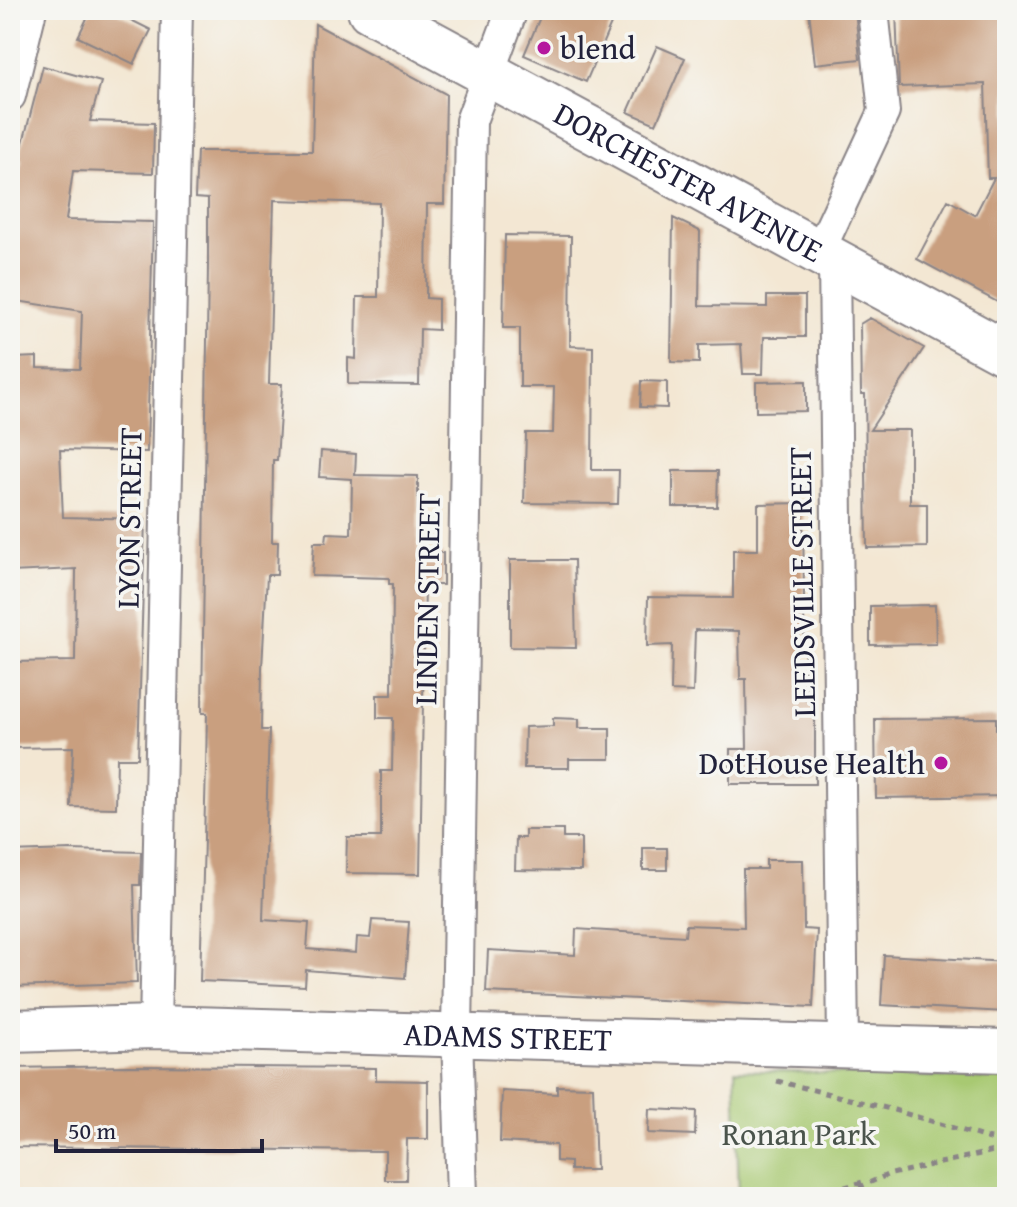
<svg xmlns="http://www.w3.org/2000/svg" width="1017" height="1207" viewBox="0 0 1017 1207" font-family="'Gentium Book Plus',serif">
	<rect width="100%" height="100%" fill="#f6f6f2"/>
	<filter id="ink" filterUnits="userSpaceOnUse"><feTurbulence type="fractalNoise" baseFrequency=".0125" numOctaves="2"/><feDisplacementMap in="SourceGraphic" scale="16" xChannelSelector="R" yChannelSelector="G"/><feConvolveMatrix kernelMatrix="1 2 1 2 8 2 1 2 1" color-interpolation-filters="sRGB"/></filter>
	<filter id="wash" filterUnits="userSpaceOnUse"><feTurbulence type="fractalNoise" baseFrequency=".006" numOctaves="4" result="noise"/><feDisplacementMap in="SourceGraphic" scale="32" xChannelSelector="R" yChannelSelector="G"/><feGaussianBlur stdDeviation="1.8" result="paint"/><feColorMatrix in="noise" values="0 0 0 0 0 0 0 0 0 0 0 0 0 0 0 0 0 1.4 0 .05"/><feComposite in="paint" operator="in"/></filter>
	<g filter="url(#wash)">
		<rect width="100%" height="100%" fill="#f3e7d3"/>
		<path fill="#a8c972" stroke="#657656" stroke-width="2" d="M 735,1070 L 1007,1079 L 1007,1197 L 739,1197 Z"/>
		<g id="blocks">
			<path fill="#c99f7f" d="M 91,10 L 111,10 L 151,30 L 134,64 L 78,37 Z
				M 543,10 L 617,10 L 586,82 L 524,55 Z
				M 809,10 L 855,10 L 860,59 L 815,64 Z
				M 896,10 L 1007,10 L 1007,288 L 999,303 L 917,259 L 948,200 L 975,215 L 994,178 L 988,178 L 985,84 L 899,87 Z
				M 315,24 L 446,94 L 444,204 L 427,204 L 426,298 L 438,299 L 438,330 L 420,329 L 419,385 L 348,384 L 348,358 L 356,359 L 357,297 L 378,297 L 379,203 L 274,200 L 269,384 L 282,384 L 277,460 L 273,460 L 272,542 L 278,542 L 277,575 L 267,575 L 262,668 L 261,730 L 269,730 L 263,920 L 309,923 L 307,949 L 356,953 L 357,937 L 370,938 L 372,920 L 409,922 L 405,978 L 306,970 L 305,986 L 200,981 L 206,767 L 207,713 L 202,713 L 208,265 L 208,199 L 195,198 L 197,151 L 312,151 Z
				M 657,46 L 685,58 L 656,124 L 628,112 Z
				M 43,66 L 101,82 L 90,121 L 154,123 L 153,173 L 73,171 L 66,220 L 153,222 L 147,452 L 60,450 L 63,517 L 145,519 L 138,758 L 117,758 L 116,808 L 71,807 L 73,747 L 10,748 L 10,662 L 75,661 L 76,569 L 10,572 L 10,365 L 14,364 L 14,358 L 37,357 L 37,368 L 80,369 L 82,311 L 10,300 L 10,229 L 22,159 L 19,158 Z
				M 673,218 L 700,231 L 699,306 L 767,307 L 767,296 L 805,296 L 805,337 L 764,337 L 763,374 L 743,374 L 741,344 L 699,345 L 699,363 L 671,362 Z
				M 505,235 L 571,236 L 570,346 L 593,347 L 592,470 L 619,470 L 618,504 L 524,503 L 526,433 L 553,433 L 554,387 L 520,387 L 520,328 L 503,328 Z
				M 870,318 L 924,348 L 870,430 L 910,430 L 910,504 L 927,504 L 927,547 L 867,548 L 865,394 L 861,394 L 860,324 Z
				M 641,381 L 667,382 L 667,408 L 640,407 Z
				M 806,381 L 806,411 L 756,412 L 756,382 Z
				M 321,451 L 356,454 L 355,475 L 418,476 L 418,553 L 443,553 L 443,585 L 425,585 L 420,874 L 346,873 L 347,837 L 381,837 L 381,771 L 392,771 L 393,718 L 377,718 L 377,695 L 392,695 L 393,584 L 389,584 L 389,578 L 312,576 L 314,542 L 326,542 L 327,533 L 351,534 L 352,479 L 319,477 Z
				M 673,471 L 718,471 L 717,507 L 673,507 Z
				M 803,503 L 805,699 L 815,699 L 815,784 L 730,784 L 730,749 L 747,749 L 746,679 L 740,679 L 739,631 L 695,630 L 693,692 L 671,691 L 672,645 L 647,646 L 648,597 L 733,598 L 733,550 L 758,550 L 758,504 Z
				M 510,560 L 574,560 L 576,648 L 510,647 Z
				M 935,605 L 936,644 L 870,645 L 870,606 Z
				M 553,718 L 579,719 L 579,728 L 610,728 L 610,759 L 569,759 L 569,768 L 524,768 L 525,727 L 553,726 Z
				M 996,718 L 996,729 L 1007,729 L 1007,796 L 876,798 L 875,719 Z
				M 525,830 L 563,830 L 563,838 L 581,838 L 581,871 L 515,870 L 516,838 L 525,838 Z
				M 643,848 L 667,848 L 667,870 L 643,870 Z
				M 71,850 L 141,852 L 140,885 L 134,885 L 137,983 L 10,987 L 10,852 Z
				M 766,860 L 803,860 L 804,929 L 817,930 L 813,1007 L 486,992 L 488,950 L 575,955 L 576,929 L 685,936 L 686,925 L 744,927 L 743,869 L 766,869 Z
				M 884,955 L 1007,962 L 1005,1012 L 881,1005 Z
				M 130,1066 L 376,1068 L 376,1080 L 428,1081 L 428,1139 L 407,1139 L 406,1180 L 385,1180 L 385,1151 L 10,1147 L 10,1068 Z
				M 557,1086 L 593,1087 L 596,1170 L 570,1170 L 570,1162 L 556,1161 L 556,1145 L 500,1142 L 502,1091 L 557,1094 Z
				M 649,1109 L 696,1111 L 695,1135 L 648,1133 Z"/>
		</g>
	</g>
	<g filter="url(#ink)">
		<use href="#blocks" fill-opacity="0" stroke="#8a8487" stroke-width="2"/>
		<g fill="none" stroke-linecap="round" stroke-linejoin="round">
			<g stroke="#8a8487" stroke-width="34">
				<path id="minor" d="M 10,96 L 31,10
					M 819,252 L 884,112 L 873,10
					M 834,260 L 843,1046
					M 155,1027 L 177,10
					M 462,1197 L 457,1034 L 471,121 L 512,10"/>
			</g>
			<g stroke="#8a8487" stroke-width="46">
				<g id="secondary">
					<path id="s1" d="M 10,1031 L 155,1027 L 1007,1051"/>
				</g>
			</g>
			<g stroke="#8a8487" stroke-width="48">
				<g id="primary">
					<path id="s2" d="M 370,10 L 1007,354"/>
				</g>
			</g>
			<path stroke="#8a8487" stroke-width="5" stroke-dasharray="6 6" stroke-linecap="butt" d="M 777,1081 L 894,1110 L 1007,1144
				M 810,1197 L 866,1181
				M 837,1197 L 887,1175 L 1007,1148"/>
			<use href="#minor" stroke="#fff" stroke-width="30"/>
			<use href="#secondary" stroke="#fff" stroke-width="42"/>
			<use href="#primary" stroke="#fff" stroke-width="44"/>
		</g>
	</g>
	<g fill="#b5179e" stroke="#f6f6f2" stroke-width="3">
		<circle cx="544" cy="48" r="8"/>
		<circle cx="941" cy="763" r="8"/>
	</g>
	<g text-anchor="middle" stroke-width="7" stroke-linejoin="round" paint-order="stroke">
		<g font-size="32" fill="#22223b" stroke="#f6f6f2" text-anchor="start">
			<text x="560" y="59">blend</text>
			<text x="925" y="774" text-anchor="end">DotHouse Health</text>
		</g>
		<g font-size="32" fill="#22223b" stroke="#f6f6f2">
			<text dy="11" stroke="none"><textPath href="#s2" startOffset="362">DORCHESTER AVENUE</textPath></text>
			<text transform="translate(129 518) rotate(-89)" y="11">LYON STREET</text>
			<text transform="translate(802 582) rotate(-91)" y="11">LEEDSVILLE STREET</text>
			<text transform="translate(427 599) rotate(-89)" y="11">LINDEN STREET</text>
			<text dy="11" stroke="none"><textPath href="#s1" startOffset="498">ADAMS STREET</textPath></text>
		</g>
		<g font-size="32" fill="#4a544c" stroke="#f6f6f2">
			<text x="799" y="1145">Ronan Park</text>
		</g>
	</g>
	<rect width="1017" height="1207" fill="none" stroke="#f6f6f2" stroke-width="40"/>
	<path d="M56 1139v12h206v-12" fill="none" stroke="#22223b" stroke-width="4"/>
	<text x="68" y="1139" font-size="24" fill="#22223b" stroke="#f6f6f2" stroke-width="6" paint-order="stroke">50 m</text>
</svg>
